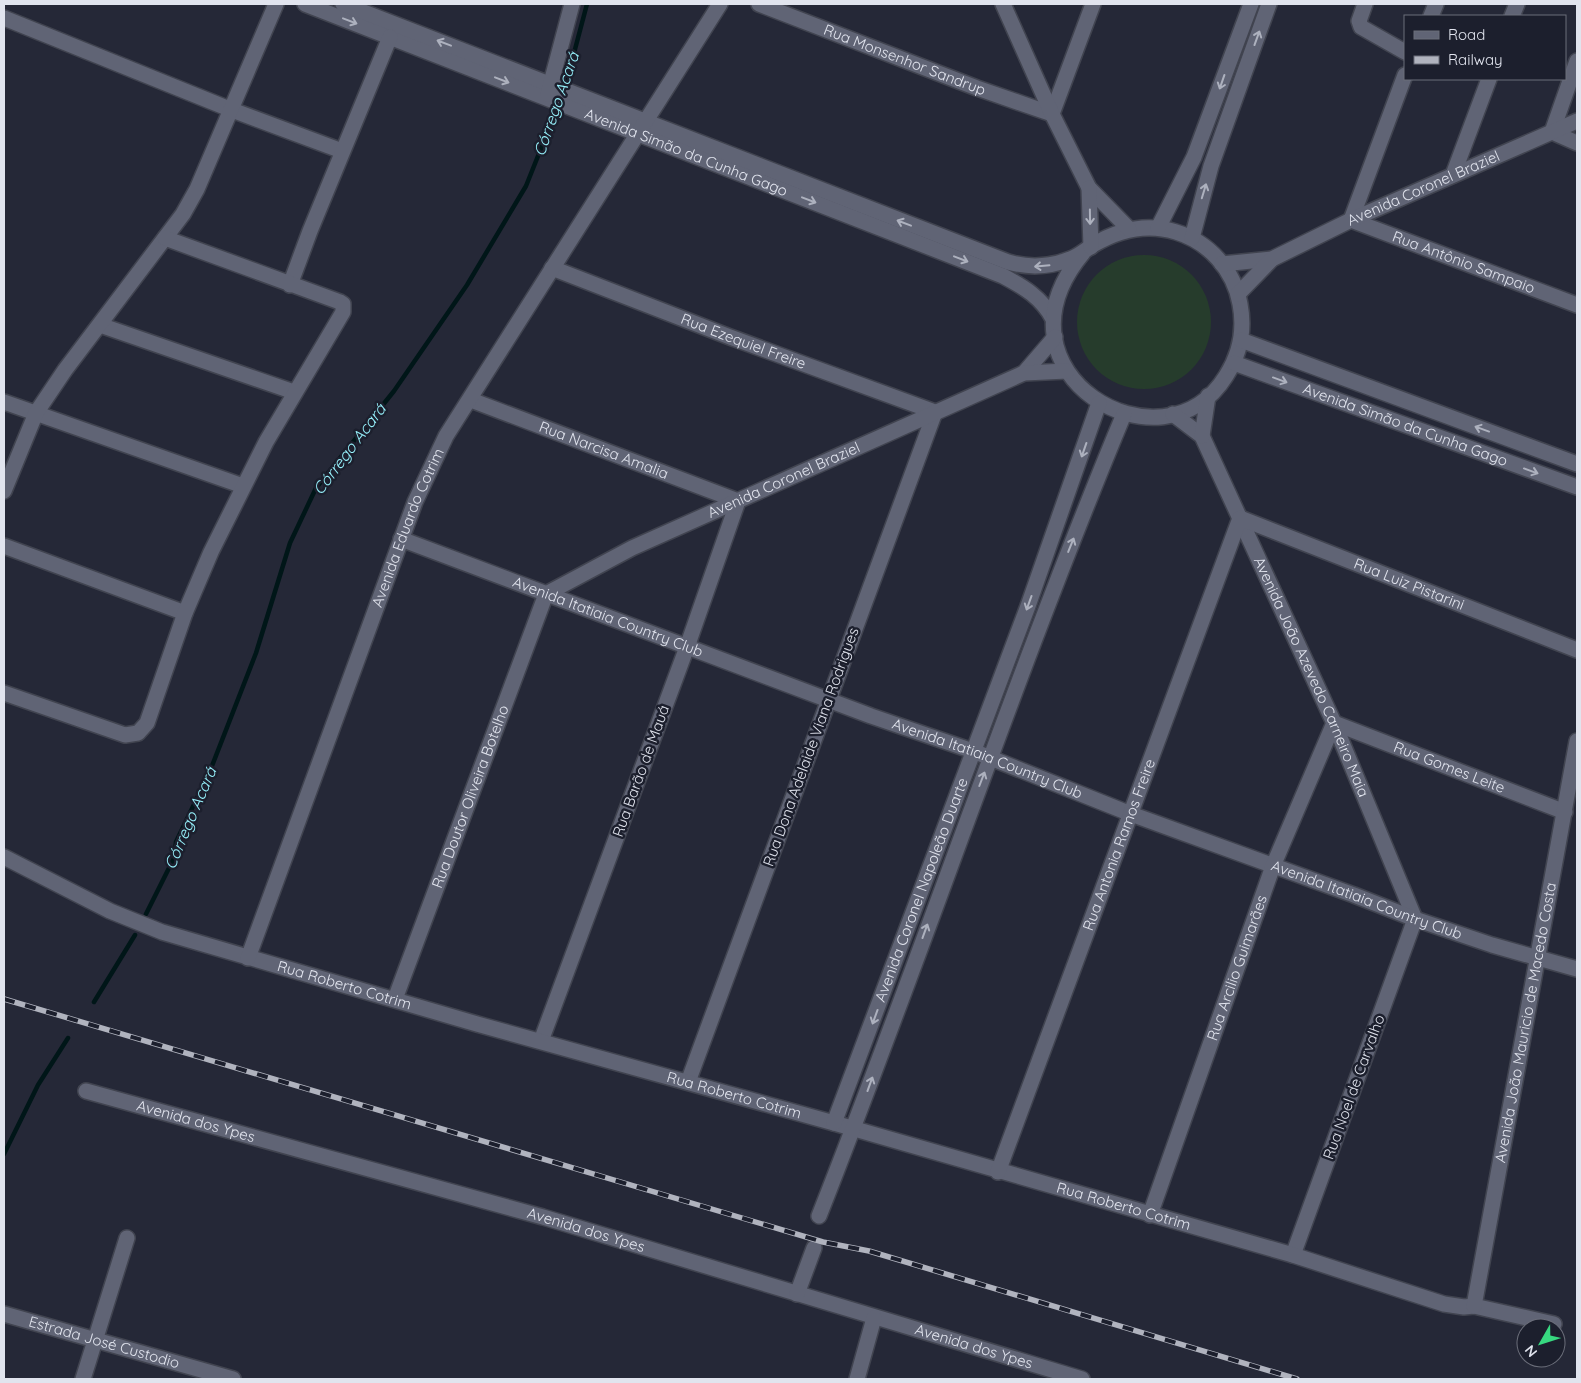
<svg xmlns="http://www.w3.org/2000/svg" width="1581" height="1383" viewBox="0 0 1581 1383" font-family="Quicksand,sans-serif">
	<rect width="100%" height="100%" fill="#252837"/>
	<path fill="#263c2c" d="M1077 322a67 67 0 1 1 134 0a67 67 0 1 1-134 0Z"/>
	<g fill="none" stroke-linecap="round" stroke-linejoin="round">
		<path stroke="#001618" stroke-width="4.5" d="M 565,87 L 587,4
			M 146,914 L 174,858 L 176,842 L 210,771 L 256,653 L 290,543 L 316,488 L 394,391 L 467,285 L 526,186 L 558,106
			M 94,1002 L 135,935
			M 4,1154 L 38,1085 L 68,1038"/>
		<g stroke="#414450" stroke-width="18">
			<g id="minor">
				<path id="s1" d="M 305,4 L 1003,276 C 1024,287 1042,298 1053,319"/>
				<path d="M 343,4 L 1008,262 C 1029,268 1050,267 1070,259 C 1079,256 1085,250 1093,245 C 1118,230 1147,223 1176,232 C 1209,242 1234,270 1240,304 C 1245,330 1240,354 1226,376 C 1163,478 983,373 1083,253"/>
				<path id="s2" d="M 759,4 L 977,88 L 1052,114 L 1093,4"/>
				<path d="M 1003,4 L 1052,114 L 1089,188 L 1129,229"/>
				<path d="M 1365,4 L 1359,21 L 1361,27 L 1405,52"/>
				<path d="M 1431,16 L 1436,4"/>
				<path d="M 1512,16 L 1517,4"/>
				<path d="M 4,18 L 232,110 L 342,151"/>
				<path d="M 1577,61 L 1552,132 L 1577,143"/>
				<path id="s3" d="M 1405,75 L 1351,220 L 1577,305"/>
				<path d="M 548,94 L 572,4"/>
				<path d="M 1453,175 L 1489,79"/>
				<path d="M 1089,188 L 1091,247"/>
				<path d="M 1158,228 L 1194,157 L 1251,4"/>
				<path d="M 1192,238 L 1211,166 L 1269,4"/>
				<path d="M 1222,264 L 1272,259"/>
				<path id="s4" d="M 552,268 L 730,337 L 935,412 L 688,1082"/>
				<path d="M 290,285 L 310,231 L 390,37"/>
				<path id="s5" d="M 1238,294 L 1272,259 L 1351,220 L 1577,121"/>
				<path d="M 100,325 L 294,392"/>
				<path d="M 1241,340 L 1577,464"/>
				<path id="s6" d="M 1234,363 L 1577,487"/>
				<path d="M 1024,373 L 1055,337"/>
				<path id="s7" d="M 471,400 L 738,501 L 687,647 L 541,1041"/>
				<path d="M 4,402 L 243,486"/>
				<path id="s8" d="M 1173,414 L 1202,436 L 1334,723 L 1415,919 L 1293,1255"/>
				<path d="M 1202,436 L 1208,396"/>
				<path d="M 4,491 L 36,413 L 65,370 L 183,214 L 197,189 L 276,4"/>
				<path id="s9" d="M 401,539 L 871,716 L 973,751 L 1131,814 L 1354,895 L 1415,919 L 1492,945 L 1577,969"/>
				<path d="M 4,546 L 185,613"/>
				<path d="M 4,693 L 125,735 L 138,733 L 147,723 L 185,613 L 211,552 L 266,442 L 343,312 L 343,304 L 340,302 L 165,238"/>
				<path id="s10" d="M 4,857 L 110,911 L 162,932 L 477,1024 L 834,1123 L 1293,1255 L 1444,1304 L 1464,1307 L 1474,1306 L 1554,1324"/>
				<path id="s11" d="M 248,958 L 415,502 L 446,436 L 720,4"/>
				<path id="s12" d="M 395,999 L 546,594 L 632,548 L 1024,373 L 1067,371"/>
				<path id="s13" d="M 86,1091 L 543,1217 L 1082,1379"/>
				<path id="s14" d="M 834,1123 L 1028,606 L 1099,403"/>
				<path id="s15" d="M 998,1172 L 1240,518 L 1577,650"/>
				<path id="s16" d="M 1150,1215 L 1273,866 L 1334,723 L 1565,812"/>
				<path d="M 819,1216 C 924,950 1014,678 1124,414"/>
				<path d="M 797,1294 L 814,1248"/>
				<path id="s17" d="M 1474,1306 L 1577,741"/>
				<path id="s18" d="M 4,1314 L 233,1379"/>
				<path d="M 83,1379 L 127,1238"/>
				<path d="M 857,1379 L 874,1318"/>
			</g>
		</g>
		<use href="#minor" stroke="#606475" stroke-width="15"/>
		<g stroke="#b0b3be" stroke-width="5.5">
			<path id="rail" d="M 4,999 L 823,1242 L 869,1251 L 1297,1379"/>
		</g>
		<use href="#rail" stroke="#1c1f2d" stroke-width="4" stroke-dasharray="11" stroke-linecap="butt"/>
	</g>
	<defs><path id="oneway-shaft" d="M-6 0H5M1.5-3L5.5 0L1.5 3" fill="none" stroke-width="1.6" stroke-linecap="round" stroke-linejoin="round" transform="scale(1.25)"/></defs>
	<g stroke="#adb1be">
		<use href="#oneway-shaft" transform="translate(350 21) rotate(21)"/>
		<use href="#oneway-shaft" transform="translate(1257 38) rotate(-70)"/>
		<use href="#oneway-shaft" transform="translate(444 43) rotate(-159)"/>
		<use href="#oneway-shaft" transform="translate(502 80) rotate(21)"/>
		<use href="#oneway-shaft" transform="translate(1222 82) rotate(109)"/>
		<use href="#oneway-shaft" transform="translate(1204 191) rotate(-73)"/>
		<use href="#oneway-shaft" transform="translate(809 200) rotate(21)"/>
		<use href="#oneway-shaft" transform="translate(1090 217) rotate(89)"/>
		<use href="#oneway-shaft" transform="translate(904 223) rotate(-159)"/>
		<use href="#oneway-shaft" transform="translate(961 259) rotate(21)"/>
		<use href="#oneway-shaft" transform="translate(1042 266) rotate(175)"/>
		<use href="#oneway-shaft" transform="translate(1280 380) rotate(20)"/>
		<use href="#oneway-shaft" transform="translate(1482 429) rotate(-160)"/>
		<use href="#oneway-shaft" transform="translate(1084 450) rotate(109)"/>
		<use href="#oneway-shaft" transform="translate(1531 471) rotate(20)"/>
		<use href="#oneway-shaft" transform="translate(1071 545) rotate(-68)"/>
		<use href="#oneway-shaft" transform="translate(1029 603) rotate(110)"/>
		<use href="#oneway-shaft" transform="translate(982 779) rotate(-69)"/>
		<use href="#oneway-shaft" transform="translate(925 931) rotate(-70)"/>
		<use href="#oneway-shaft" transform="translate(875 1017) rotate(110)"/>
		<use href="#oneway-shaft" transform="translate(870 1084) rotate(-70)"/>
	</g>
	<g text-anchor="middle" stroke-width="5" stroke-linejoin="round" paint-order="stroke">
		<g font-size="15" fill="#e1e4ee" stroke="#1c1f2d">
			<text dy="5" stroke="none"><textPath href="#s2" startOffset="156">Rua Monsenhor Sandrup</textPath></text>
			<text dy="5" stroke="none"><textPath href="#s1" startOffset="409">Avenida Simão da Cunha Gago</textPath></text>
			<text dy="5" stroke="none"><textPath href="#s5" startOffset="216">Avenida Coronel Braziel</textPath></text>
			<text dy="5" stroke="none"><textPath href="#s3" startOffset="275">Rua Antônio Sampaio</textPath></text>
			<text dy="5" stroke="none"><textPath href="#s4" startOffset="205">Rua Ezequiel Freire</textPath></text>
			<text dy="5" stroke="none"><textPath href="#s6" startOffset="182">Avenida Simão da Cunha Gago</textPath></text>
			<text dy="5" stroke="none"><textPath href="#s7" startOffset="142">Rua Narcisa Amalia</textPath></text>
			<text dy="5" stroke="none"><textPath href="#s12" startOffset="696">Avenida Coronel Braziel</textPath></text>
			<text dy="5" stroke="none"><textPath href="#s11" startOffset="459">Avenida Eduardo Cotrim</textPath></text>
			<text dy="5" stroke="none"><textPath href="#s15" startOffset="879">Rua Luiz Pistarini</textPath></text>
			<text dy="5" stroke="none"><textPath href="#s9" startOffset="221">Avenida Itatiaia Country Club</textPath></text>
			<text dy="5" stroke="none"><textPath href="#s8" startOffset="301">Avenida João Azevedo Carneiro Maia</textPath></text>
			<text transform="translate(811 747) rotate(-70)" y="5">Rua Dona Adelaide Viana Rodrigues</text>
			<text dy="5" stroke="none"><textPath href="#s9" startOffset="626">Avenida Itatiaia Country Club</textPath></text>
			<text dy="5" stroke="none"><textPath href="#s16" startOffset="649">Rua Gomes Leite</textPath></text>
			<text transform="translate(641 771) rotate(-70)" y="5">Rua Barão de Mauá</text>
			<text dy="5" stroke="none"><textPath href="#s12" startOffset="216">Rua Doutor Oliveira Botelho</textPath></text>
			<text dy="5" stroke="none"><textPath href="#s15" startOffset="349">Rua Antonia Ramos Freire</textPath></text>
			<text dy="5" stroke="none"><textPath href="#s14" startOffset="249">Avenida Coronel Napoleão Duarte</textPath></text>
			<text dy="5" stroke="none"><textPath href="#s9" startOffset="1031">Avenida Itatiaia Country Club</textPath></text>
			<text dy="5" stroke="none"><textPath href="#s16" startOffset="262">Rua Arcilio Guimarães</textPath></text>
			<text dy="5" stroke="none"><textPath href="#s10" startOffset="365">Rua Roberto Cotrim</textPath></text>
			<text dy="5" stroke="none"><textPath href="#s17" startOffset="288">Avenida João Mauricio de Macedo Costa</textPath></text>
			<text transform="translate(1354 1087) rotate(-70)" y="5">Rua Noel de Carvalho</text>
			<text dy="5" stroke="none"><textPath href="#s10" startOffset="770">Rua Roberto Cotrim</textPath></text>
			<text dy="5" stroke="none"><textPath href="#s13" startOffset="114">Avenida dos Ypes</textPath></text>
			<text dy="5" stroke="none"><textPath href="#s10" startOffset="1175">Rua Roberto Cotrim</textPath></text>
			<text dy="5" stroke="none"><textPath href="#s13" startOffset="519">Avenida dos Ypes</textPath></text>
			<text dy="5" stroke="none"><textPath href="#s18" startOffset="104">Estrada José Custodio</textPath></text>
			<text dy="5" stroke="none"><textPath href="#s13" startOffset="924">Avenida dos Ypes</textPath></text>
		</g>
		<g font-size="16" font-style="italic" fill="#97f2fc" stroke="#1c1f2d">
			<text transform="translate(556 104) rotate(-71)" y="6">Córrego Acará</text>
			<text transform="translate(349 449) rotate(-53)" y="6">Córrego Acará</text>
			<text transform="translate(190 818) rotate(-67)" y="6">Córrego Acará</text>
		</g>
	</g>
	<rect width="1581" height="1383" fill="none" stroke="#e1e4ee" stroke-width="10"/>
	<rect x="1404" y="15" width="162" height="65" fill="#1c1f2d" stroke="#6b6e7a"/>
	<rect x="1414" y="31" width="25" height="8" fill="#606475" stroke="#6b6e7a"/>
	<text x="1448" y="40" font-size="15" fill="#e1e4ee">Road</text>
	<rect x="1414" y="56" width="25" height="8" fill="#b0b3be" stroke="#6b6e7a"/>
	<text x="1448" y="65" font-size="15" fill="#e1e4ee">Railway</text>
	<g transform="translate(1541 1343) rotate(231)"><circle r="24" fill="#1c1f2d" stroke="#6b6e7a"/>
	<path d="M0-4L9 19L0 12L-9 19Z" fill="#37d880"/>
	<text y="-8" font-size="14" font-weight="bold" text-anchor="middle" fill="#e1e4ee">N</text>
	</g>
</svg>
